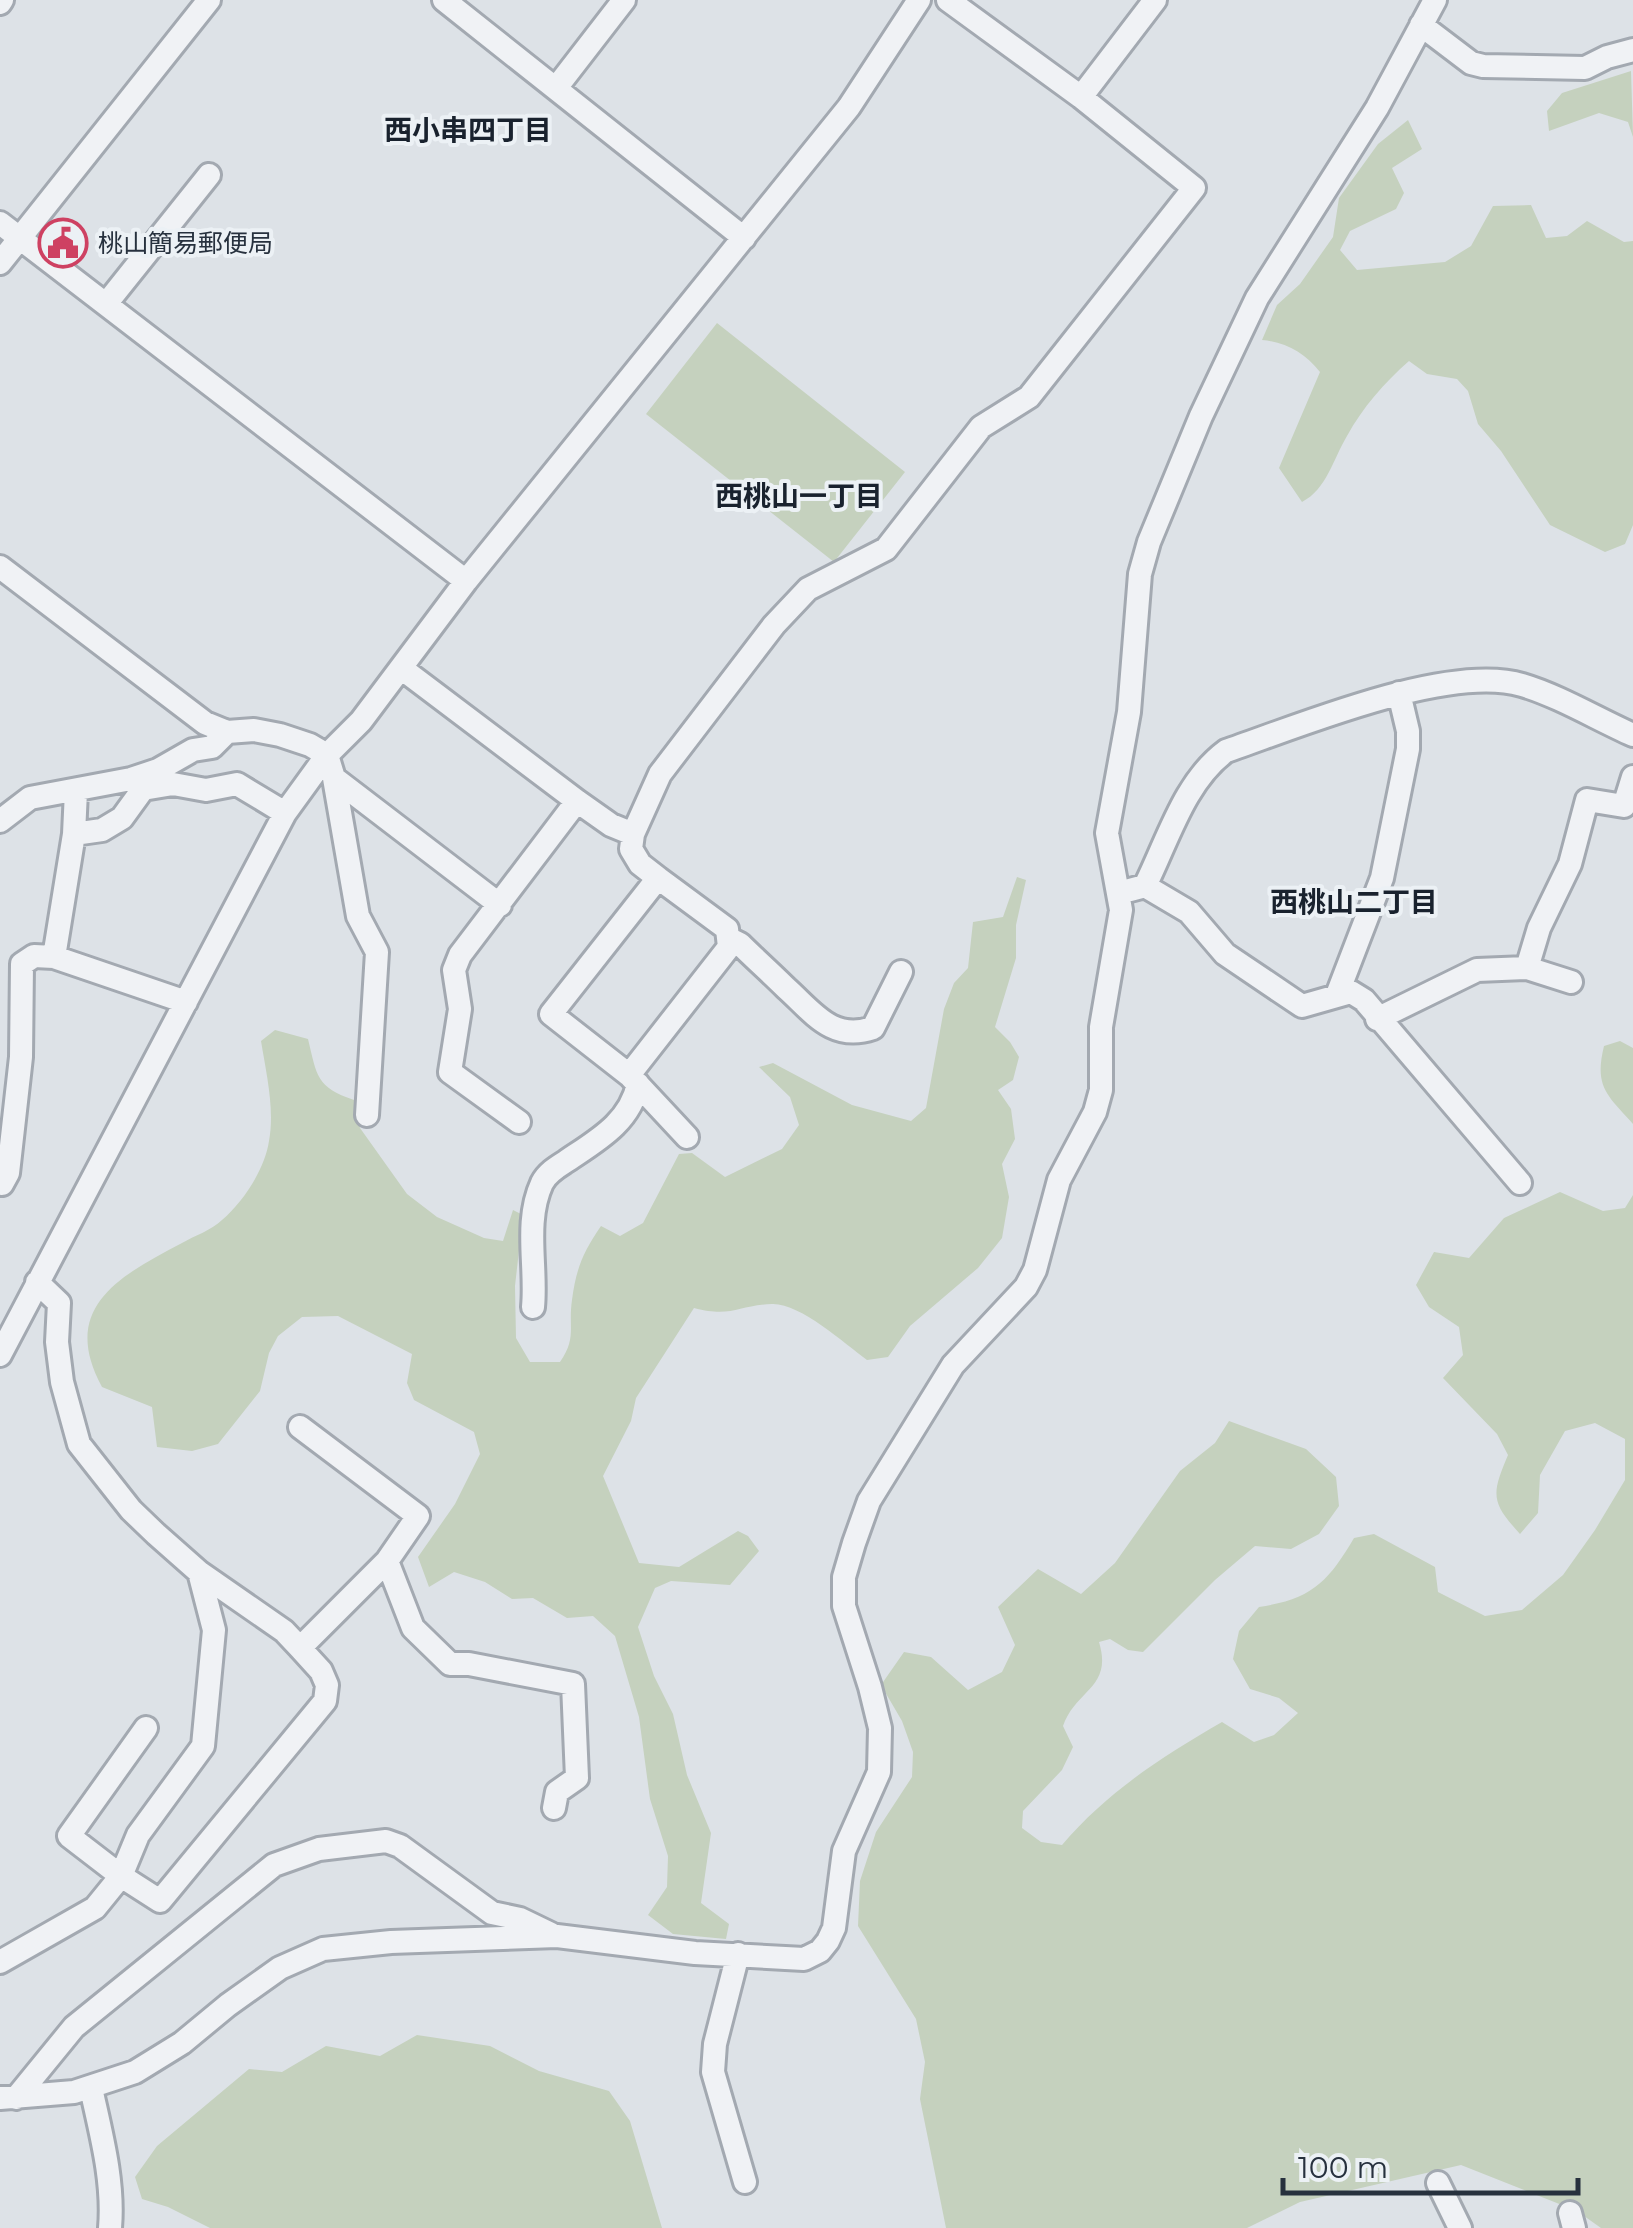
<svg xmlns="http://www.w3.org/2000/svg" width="1633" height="2228" viewBox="0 0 1633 2228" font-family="Montserrat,'Noto Sans JP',sans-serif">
	<rect width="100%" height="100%" fill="#dde2e7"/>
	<path fill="#c5d1be" d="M 1631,71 L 1633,137 L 1628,122 L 1599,113 L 1549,131 L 1547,111 L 1562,93 Z
		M 1408,120 L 1422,149 L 1392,168 L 1404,193 L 1396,209 L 1350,231 L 1340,250 L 1357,270 L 1445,262 L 1471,246 L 1493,206 L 1531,205 L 1546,238 L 1567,236 L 1587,221 L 1624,242 L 1633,241 L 1633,525 L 1625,544 L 1605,552 L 1550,525 L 1501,451 L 1478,424 L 1468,391 L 1457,379 L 1427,374 L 1409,361 C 1384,383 1363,407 1347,436 C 1333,459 1327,489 1302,502 L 1279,468 L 1320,372 C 1305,353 1286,342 1262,340 L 1277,305 L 1300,284 L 1333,237 L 1339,198 L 1378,144 Z
		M 717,323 L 905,472 L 834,562 L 646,414 Z
		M 1017,877 L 1026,880 L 1016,925 L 1016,958 L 995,1027 L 1010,1042 L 1019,1057 L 1013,1080 L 998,1090 L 1011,1109 L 1015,1139 L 1002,1164 L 1009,1197 L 1002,1238 L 978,1268 L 910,1326 L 888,1357 L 867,1360 C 844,1343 800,1303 772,1304 C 738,1305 732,1318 694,1308 L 636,1398 L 631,1421 L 603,1476 L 639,1563 L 679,1567 L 738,1531 L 748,1536 L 759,1551 L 730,1585 L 671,1581 L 655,1588 L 638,1627 L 654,1676 L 673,1714 L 687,1775 L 711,1833 L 701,1903 L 729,1924 L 726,1939 L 673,1934 L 648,1915 L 667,1887 L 668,1856 L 650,1799 L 639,1717 L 615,1636 L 593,1616 L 567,1618 L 533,1598 L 512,1599 L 485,1582 L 454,1572 L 429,1587 L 418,1557 L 455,1504 L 480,1454 L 474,1432 L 414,1400 L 407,1383 L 412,1354 L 338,1316 L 302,1317 L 278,1336 L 269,1353 L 260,1391 L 218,1444 L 192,1451 L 157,1447 L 152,1407 L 102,1387 C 59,1308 119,1276 182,1243 C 194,1236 212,1230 222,1220 C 243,1202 265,1169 269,1141 C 275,1109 266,1072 261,1041 L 275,1030 L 308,1039 C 317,1076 316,1087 354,1100 L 360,1128 L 407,1194 L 437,1217 L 484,1238 L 503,1241 L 513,1210 L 523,1215 L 515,1286 L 516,1338 L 530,1362 L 560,1362 C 577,1338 568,1327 572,1300 C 576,1269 583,1252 601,1226 L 620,1236 L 643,1223 L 679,1154 L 692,1153 L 725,1177 L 782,1149 L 799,1125 L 790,1097 L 759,1067 L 773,1063 L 852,1105 L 911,1121 L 926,1108 L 944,1009 L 954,983 L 968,968 L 973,922 L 1003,917 Z
		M 1620,1041 L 1633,1048 L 1633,1124 C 1607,1095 1594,1087 1604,1046 Z
		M 1560,1192 L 1603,1211 L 1625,1208 L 1633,1195 L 1633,2228 L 1601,2228 L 1577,2211 L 1461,2165 L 1300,2202 L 1247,2228 L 946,2228 L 920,2099 L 925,2062 L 916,2019 L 858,1926 L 860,1881 L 876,1832 L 912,1777 L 913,1752 L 902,1721 L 881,1685 L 904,1652 L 931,1657 L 968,1690 L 1002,1672 L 1015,1645 L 998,1607 L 1038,1569 L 1081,1594 L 1115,1563 L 1180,1471 L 1215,1443 L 1229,1421 L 1306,1449 L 1336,1477 L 1339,1506 L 1319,1534 L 1291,1549 L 1255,1546 L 1215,1580 L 1143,1652 L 1128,1650 L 1110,1639 L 1099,1642 C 1113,1688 1076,1689 1063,1726 L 1073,1747 L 1062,1770 L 1023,1811 L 1022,1828 L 1041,1842 L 1062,1845 C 1107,1792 1163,1756 1222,1722 L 1254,1742 L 1274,1735 L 1298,1713 L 1279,1698 L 1250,1689 L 1233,1659 L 1239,1631 L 1259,1607 C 1312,1599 1328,1582 1354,1538 L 1374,1534 L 1435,1567 L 1438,1592 L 1485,1616 L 1522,1610 L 1563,1575 L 1595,1530 L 1625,1480 L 1625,1439 L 1595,1423 L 1565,1431 L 1540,1475 L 1538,1513 L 1520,1534 C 1491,1502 1491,1495 1508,1455 L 1497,1434 L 1443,1378 L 1463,1355 L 1459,1327 L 1429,1307 L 1416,1285 L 1434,1252 L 1469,1258 L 1504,1218 Z
		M 417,2035 L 490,2046 L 539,2071 L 609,2091 L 630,2121 L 662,2228 L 210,2228 L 168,2207 L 142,2199 L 135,2177 L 157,2146 L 249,2069 L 282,2072 L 326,2046 L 380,2056 Z"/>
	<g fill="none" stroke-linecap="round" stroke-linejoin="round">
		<g stroke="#a3a9b1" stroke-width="28">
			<path id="minor" d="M 444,0 L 744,238
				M 0,3 L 2,0
				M 1421,25 L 1471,63 L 1483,66 L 1585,68 L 1607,57 L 1633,50
				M 556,88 L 624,0
				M 1081,97 L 1155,0
				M 0,223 L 466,581
				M 0,263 L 209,0
				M 106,304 L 209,175
				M 0,567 L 205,723 L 227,732 L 254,730 L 280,735 L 310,745 L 327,755 L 334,778 L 500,905
				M 401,668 L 577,801 L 611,825 L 633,834 L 631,849 L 640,864 L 658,878
				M 334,778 L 358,916 L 377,952 L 367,1115
				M 76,791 L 74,834 L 54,957 L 186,1002
				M 0,821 L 30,798 L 131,779 L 158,770 L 193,750 L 212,747 L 227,732
				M 74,834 L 102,830 L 122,818 L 143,789 L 173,784 L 206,790 L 237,784 L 285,813
				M 633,834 L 660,774 L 774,625 L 808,589 L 886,549 L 981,427 L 1029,397 L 1194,188 L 1081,97 L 948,0
				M 658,878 L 727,929 L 729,947 L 629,1075 L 551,1014 Z
				M 1145,886 C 1168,840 1184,782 1226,751 C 1299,726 1449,663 1522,685 C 1559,696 1597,719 1633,735
				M 1130,890 L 1145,886 L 1189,912 L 1225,954 L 1302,1006 L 1351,992 L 1364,1000 L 1520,1183
				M 730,939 L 740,944 C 755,959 771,973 786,988 C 813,1012 832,1042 873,1028 L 901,972
				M 1527,968 L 1539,928 L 1570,864 L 1587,800 L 1624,806 L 1633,777
				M 1337,995 L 1382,878 L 1408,749 L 1408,731 L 1399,693
				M 1377,1019 L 1477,970 L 1527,968 L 1571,982
				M 631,1077 L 687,1137
				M 519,1122 L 450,1072 L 460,1009 L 454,970 L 460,955 L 577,801
				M 2,1184 L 8,1173 L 21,1057 L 22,964 L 34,956 L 54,957
				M 37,1282 L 59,1303 L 57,1342 L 62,1382 L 79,1444 L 131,1510 L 156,1534 L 199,1572 L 284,1631 L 300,1648 L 321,1671 L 327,1685 L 325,1701 L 160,1901 L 121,1876 L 69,1836 L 146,1728
				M 533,1307 C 537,1267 524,1222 542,1183 C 547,1173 557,1167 565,1162 C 596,1141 630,1123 638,1084
				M 0,1355 L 285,813 L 327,755 L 361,721 L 466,581 L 849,107 L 919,0
				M 300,1427 L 418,1516 L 387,1561 L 300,1648
				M 387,1561 L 413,1628 L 450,1664 L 469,1664 L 573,1684 L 577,1778 L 557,1792 L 554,1808
				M 738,1954 L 715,2044 L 713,2072 L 745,2182
				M 0,1962 L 95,1908 L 121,1876 L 138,1835 L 203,1746 L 214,1630 L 199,1572
				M 91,2088 C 101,2134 114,2181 110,2228
				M 0,2098 L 74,2092 L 135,2072 L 182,2043 L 228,2005 L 280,1968 L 323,1949 L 391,1942 L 557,1936 L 695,1953 L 804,1959 L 820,1951 L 828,1941 L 834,1928 L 844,1851 L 879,1772 L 880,1728 L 870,1687 L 844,1606 L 844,1577 L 854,1543 L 869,1501 L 953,1365 L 1026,1287 L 1035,1270 L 1059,1180 L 1095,1112 L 1101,1090 L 1101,1027 L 1121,910 L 1107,833 L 1129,712 L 1140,574 L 1149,542 L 1201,416 L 1257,298 L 1377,108 L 1435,0
				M 16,2098 L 74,2027 L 274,1865 L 319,1849 L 386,1841 L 400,1846 L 492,1913 L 520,1919 L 551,1934
				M 1438,2183 L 1460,2228
				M 1570,2213 L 1574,2228"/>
		</g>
		<use href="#minor" stroke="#f0f2f5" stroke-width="22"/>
	</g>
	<defs>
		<g id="civic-ring" transform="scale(2.5)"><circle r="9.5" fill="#ecf1f5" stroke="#ce4162" stroke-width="1.5"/><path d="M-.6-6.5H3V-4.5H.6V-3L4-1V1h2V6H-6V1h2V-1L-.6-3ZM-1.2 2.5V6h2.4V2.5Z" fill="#ce4162"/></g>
	</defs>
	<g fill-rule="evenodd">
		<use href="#civic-ring" x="63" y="243"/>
	</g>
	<g text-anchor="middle" stroke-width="8" stroke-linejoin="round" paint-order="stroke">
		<g font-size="25" fill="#27313e" stroke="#ecf1f5" text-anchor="start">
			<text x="98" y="252">桃山簡易郵便局</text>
		</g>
		<g font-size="28" font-weight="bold" fill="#19222e" stroke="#ecf1f5">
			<text x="468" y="140">西小串四丁目</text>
			<text x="799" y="506">西桃山一丁目</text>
			<text x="1354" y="912">西桃山二丁目</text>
		</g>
	</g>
	<path d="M1283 2178v15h295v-15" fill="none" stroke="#27313e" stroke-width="5"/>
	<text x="1298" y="2178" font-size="30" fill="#27313e" stroke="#ecf1f5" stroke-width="8" paint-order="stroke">100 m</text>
</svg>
